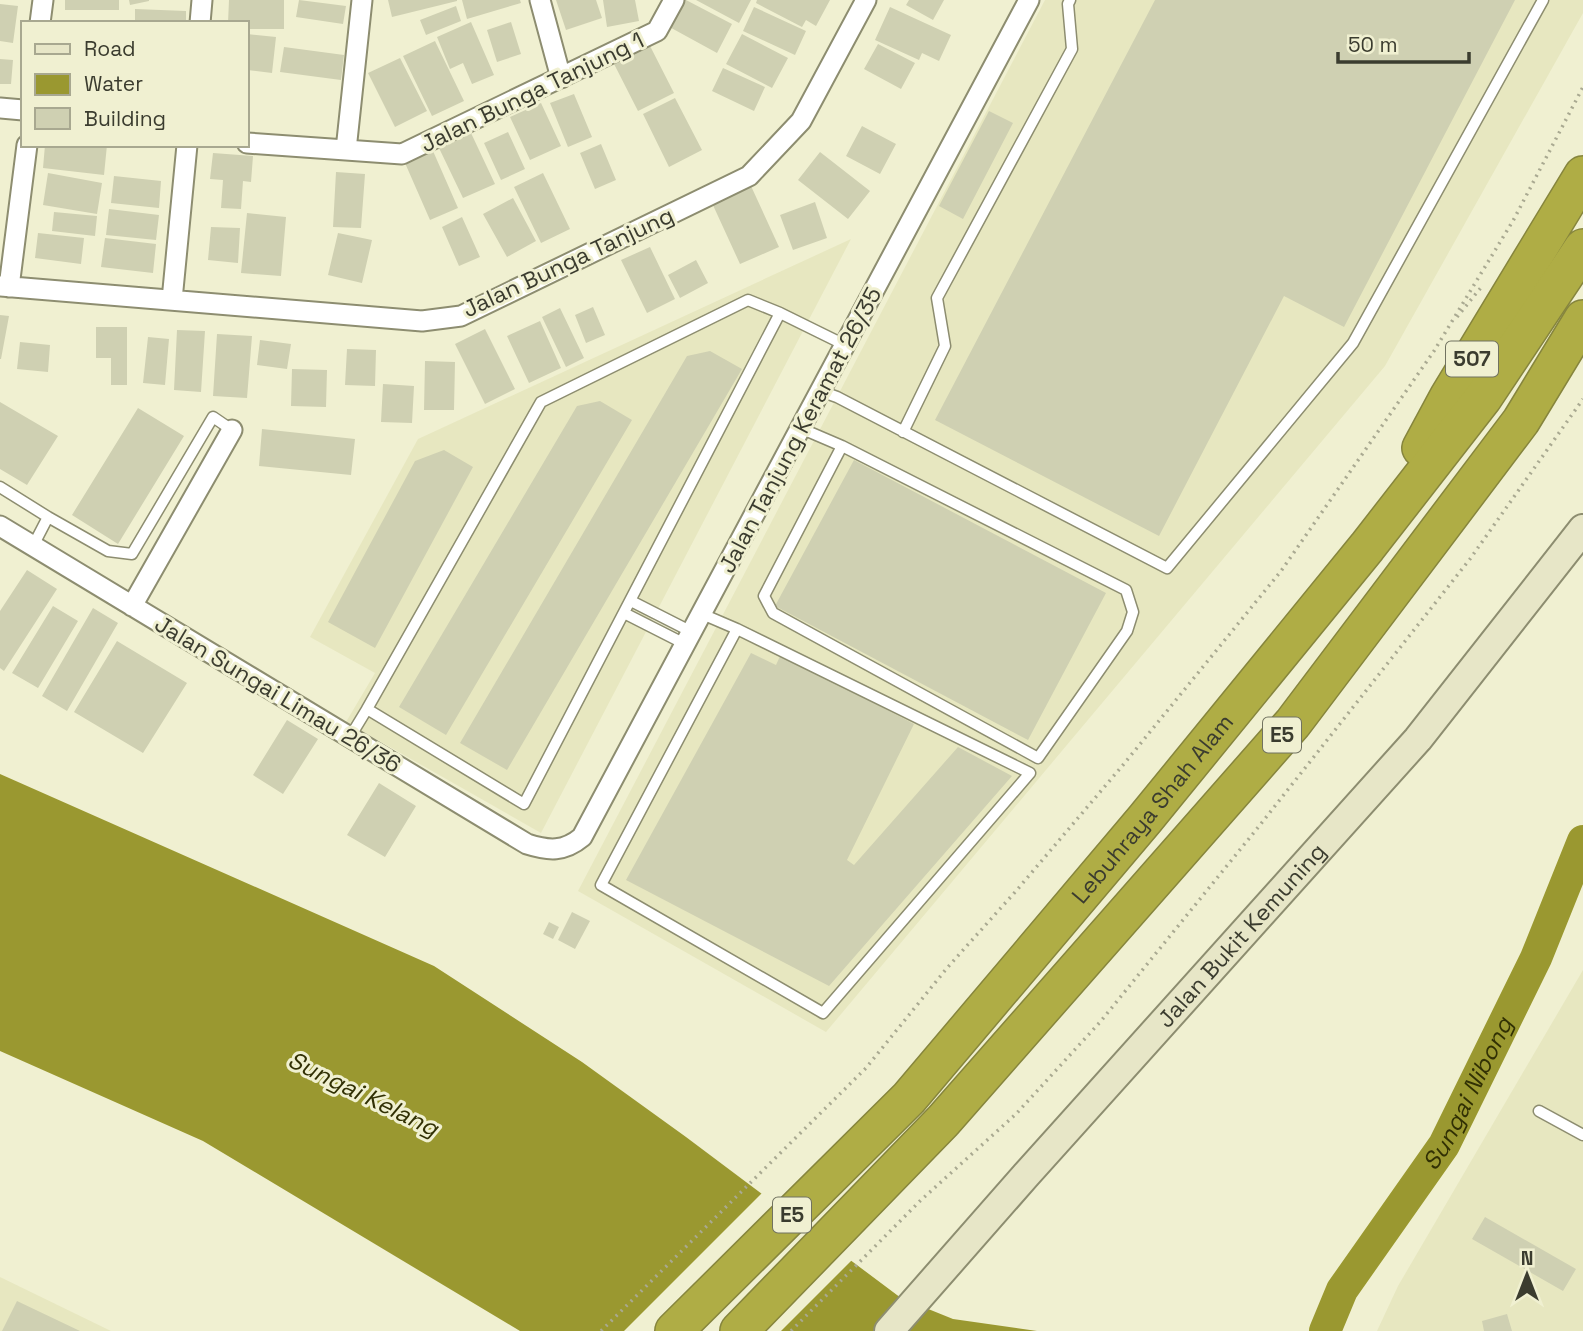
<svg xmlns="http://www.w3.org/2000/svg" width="1583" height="1331" viewBox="0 0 1583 1331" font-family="'Space Grotesk',sans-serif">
	<rect width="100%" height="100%" fill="#f0f0d1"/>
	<path fill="#e7e7c0" d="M 1045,0 L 1583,0 L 1583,13 L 1385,366 L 826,1032 L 578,891 Z
		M 851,239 L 541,833 L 346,722 L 375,673 L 310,637 L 418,439 Z
		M 1583,970 L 1583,1331 L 1377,1331 L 1398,1286 Z
		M 0,1277 L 111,1331 L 0,1331 Z"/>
	<path fill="#9a9830" d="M 0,774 L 434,966 L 582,1062 L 686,1137 L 901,1298 L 953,1319 L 1037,1331 L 520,1331 L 203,1141 L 0,1051 Z"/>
	<path fill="#f0f0d1" d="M 764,1191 L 854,1258 L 781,1331 L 624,1331 Z"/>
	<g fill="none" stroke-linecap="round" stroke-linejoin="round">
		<path stroke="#9a9830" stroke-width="32" id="s1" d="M 1325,1331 L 1342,1290 L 1444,1145 L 1536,958 L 1583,841"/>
	</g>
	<path fill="#cfd0b2" d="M 65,0 L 119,0 L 119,10 L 65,10 Z
		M 129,0 L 149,0 L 149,1 L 130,5 Z
		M 229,0 L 284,0 L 284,29 L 247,29 L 247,23 L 228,23 Z
		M 299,0 L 346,6 L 343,24 L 296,17 Z
		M 388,0 L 457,0 L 457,1 L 392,17 Z
		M 462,0 L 520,0 L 521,3 L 467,19 Z
		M 556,0 L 596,0 L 602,18 L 566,30 Z
		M 603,0 L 635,0 L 639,21 L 607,27 Z
		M 677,0 L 686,0 L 732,24 L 717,53 L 664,24 Z
		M 696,0 L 751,0 L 739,23 Z
		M 757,0 L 830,0 L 816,26 L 806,20 L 802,27 L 756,3 Z
		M 909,0 L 944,0 L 933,20 L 906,5 Z
		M 1155,0 L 1515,0 L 1344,327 L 1284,296 L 1159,536 L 935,420 Z
		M 0,4 L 18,6 L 13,43 L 0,41 Z
		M 456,6 L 461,21 L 426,35 L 420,20 Z
		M 754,7 L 806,31 L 795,55 L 743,31 Z
		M 890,7 L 951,35 L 939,61 L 922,53 L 919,60 L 875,40 Z
		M 135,9 L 186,11 L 186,23 L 135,23 Z
		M 471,22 L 494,75 L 472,84 L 463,63 L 450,69 L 437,37 Z
		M 511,22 L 521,54 L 497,62 L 487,30 Z
		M 247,34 L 276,37 L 272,73 L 247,70 Z
		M 742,34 L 788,58 L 772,88 L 726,64 Z
		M 435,41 L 464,101 L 432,116 L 403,56 Z
		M 648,42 L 674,93 L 638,111 L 612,60 Z
		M 878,44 L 915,63 L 901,89 L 864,69 Z
		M 284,47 L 344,55 L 341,80 L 280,72 Z
		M 400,58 L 427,111 L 395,127 L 368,73 Z
		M 0,59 L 13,60 L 11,84 L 0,84 Z
		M 723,68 L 765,87 L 754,111 L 712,91 Z
		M 574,94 L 592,137 L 568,147 L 550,103 Z
		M 675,98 L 702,150 L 669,167 L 643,114 Z
		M 541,103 L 561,146 L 530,160 L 510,117 Z
		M 989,111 L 1013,123 L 963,219 L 939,206 Z
		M 862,126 L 896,144 L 880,174 L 846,156 Z
		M 508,132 L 525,169 L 501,180 L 484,143 Z
		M 471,133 L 495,184 L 463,198 L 439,148 Z
		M 601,144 L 616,180 L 595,189 L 580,153 Z
		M 45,145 L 107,145 L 104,175 L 43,168 Z
		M 433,151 L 458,208 L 430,220 L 405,163 Z
		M 820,152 L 870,191 L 848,219 L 798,180 Z
		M 213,153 L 253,156 L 251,182 L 243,181 L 241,209 L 221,208 L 223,180 L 210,179 Z
		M 336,172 L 365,174 L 361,228 L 333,227 Z
		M 48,173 L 102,183 L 97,214 L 43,205 Z
		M 543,173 L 570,229 L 541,243 L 514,187 Z
		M 114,176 L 161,181 L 159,208 L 111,203 Z
		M 751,186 L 779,247 L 740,264 L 712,203 Z
		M 513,198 L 536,241 L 507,257 L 483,214 Z
		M 815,202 L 827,238 L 793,250 L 780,215 Z
		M 109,209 L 159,215 L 156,240 L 106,235 Z
		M 54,212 L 97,216 L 95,236 L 52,231 Z
		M 247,213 L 286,217 L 281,276 L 241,273 Z
		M 462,217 L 480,257 L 459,266 L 442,227 Z
		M 211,227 L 240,228 L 238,263 L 208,260 Z
		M 38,233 L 84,238 L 81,264 L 35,258 Z
		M 338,233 L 372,240 L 362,283 L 328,275 Z
		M 105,238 L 156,244 L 153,273 L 101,267 Z
		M 650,247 L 675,299 L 647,313 L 621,260 Z
		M 696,260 L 708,283 L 680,298 L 668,275 Z
		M 593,307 L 605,335 L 586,343 L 575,315 Z
		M 560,308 L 584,358 L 566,367 L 542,317 Z
		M 0,315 L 9,316 L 1,359 L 0,359 Z
		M 540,321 L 561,368 L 529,383 L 507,336 Z
		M 96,327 L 127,327 L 127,385 L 111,385 L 111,358 L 96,358 Z
		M 485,329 L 515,389 L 485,404 L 455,344 Z
		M 177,330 L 205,331 L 201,392 L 174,390 Z
		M 217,334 L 252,336 L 247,398 L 213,396 Z
		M 148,337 L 169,339 L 165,385 L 143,383 Z
		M 260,340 L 291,344 L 287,369 L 257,365 Z
		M 20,342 L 50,345 L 48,372 L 17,369 Z
		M 347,349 L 376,350 L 375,386 L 345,385 Z
		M 710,351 L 742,369 L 507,770 L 460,743 L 687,356 Z
		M 425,361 L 455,362 L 454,410 L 424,410 Z
		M 292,369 L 327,370 L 326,407 L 291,406 Z
		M 383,384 L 414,386 L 412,423 L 381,422 Z
		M 600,401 L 632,420 L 446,735 L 399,707 L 577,406 Z
		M 0,402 L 58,436 L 27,485 L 0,469 Z
		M 138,408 L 184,436 L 118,544 L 72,515 Z
		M 262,429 L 355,439 L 351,475 L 259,466 Z
		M 444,450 L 473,467 L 375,648 L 328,622 L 415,461 Z
		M 854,460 L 1106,593 L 1028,740 L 775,606 Z
		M 27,570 L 57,589 L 4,671 L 0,668 L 0,611 Z
		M 53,606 L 78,621 L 38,688 L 12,673 Z
		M 93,608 L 118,623 L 67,711 L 42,696 Z
		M 117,641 L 187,683 L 143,753 L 74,712 Z
		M 751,653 L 776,665 L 781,654 L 914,724 L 847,860 L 854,865 L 958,747 L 1012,776 L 829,986 L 626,880 Z
		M 287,720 L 318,739 L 283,794 L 253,775 Z
		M 379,783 L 416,806 L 385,857 L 347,835 Z
		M 572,912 L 590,921 L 575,949 L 558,940 Z
		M 549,922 L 559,927 L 553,939 L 543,934 Z
		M 1485,1217 L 1576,1269 L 1563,1291 L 1472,1239 Z
		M 17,1301 L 80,1331 L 2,1331 Z
		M 1507,1314 L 1512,1331 L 1484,1331 L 1482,1321 Z"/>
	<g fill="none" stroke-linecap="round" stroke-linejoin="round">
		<g stroke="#8d8d70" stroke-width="13">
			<path id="service" d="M 748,300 L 780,313 L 524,804 L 367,709 L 541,402 Z
				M 780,313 L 845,345
				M 820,391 L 837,397 L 1167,568 L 1353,343 L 1543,0
				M 800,428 L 842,446
				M 903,432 L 945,346 L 937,298 L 1072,49 L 1068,4 L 1070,0
				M 842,446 L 1126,590 L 1133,612 L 1127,631 L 1038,758 L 773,613 L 764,596 Z
				M 0,487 L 48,517 L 33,546
				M 48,517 L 108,551 L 132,554 L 213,417 L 232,430
				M 631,601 L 692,632
				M 624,613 L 685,644
				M 702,614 L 737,629
				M 737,629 L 1030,773 L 823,1013 L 601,885 Z
				M 350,737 L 367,709
				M 1539,1111 L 1583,1135"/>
		</g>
		<g stroke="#8d8d70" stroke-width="23">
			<path id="minor" d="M 540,0 L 561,78
				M 40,23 L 43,0
				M 200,23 L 202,0
				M 0,108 L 23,110
				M 247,143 L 402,154 L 657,31 L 674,0
				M 346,150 L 362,0
				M 0,286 L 422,321 L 461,316 L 749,176 L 801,121 L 866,0
				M 9,287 L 27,145
				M 172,300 L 187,145
				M 0,526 L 527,844 C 549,851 564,852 582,837 L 1029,0
				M 132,606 L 232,430"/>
		</g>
		<g stroke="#8d8d70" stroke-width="32">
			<g id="secondary">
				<path id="s2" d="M 889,1331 L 1026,1175 L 1418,739 L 1583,529"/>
			</g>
		</g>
		<g stroke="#86853d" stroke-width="40">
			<g id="motorway">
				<path d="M 1421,448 L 1449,396 L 1583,175"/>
				<path id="s3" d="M 674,1331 L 909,1098 L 1145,819 L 1367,547 L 1483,398 L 1583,248"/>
				<path d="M 739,1331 L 943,1121 L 1293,723 L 1521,421 L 1583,319"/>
			</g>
		</g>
		<path stroke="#a9a991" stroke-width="3.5" stroke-dasharray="2 5" stroke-linecap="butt" d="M 1457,317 L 1483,285
			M 601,1331 L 866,1068 L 947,968 L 1016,891 L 1123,765 L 1281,571 L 1434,351 L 1514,219 L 1583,87
			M 791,1331 L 920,1201 L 1016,1114 L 1101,1021 L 1260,825 L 1470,559 L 1583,399"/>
		<use href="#service" stroke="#fff" stroke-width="10"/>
		<use href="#minor" stroke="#fff" stroke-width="19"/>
		<use href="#secondary" stroke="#e7e6c7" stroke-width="28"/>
		<use href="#motorway" stroke="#afad45" stroke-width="37"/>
	</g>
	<g text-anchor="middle" stroke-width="6" stroke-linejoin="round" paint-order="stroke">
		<g fill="#f0f0d1" stroke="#717260" stroke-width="2">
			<rect x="1446" y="341.5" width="52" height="35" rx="5"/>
			<rect x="1263" y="717.5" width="38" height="35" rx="5"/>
			<rect x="773" y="1197.5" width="38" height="35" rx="5"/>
		</g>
		<g font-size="21" font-weight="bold" fill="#3b3c2f">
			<text x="1472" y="366">507</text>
			<text x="1282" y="742">E5</text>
			<text x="792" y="1222">E5</text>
		</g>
		<g font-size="23" fill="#3b3c2f" stroke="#f0f0d1">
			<text transform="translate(532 92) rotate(-26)" y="8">Jalan Bunga Tanjung 1</text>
			<text transform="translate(568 262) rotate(-25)" y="8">Jalan Bunga Tanjung</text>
			<text transform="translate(800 430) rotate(-62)" y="8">Jalan Tanjung Keramat 26/35</text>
			<text transform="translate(278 694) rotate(31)" y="8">Jalan Sungai Limau 26/36</text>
			<text dy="8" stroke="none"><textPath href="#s3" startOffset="709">Lebuhraya Shah Alam</textPath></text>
			<text dy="8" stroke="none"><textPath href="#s2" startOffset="530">Jalan Bukit Kemuning</textPath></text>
		</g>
		<g font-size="24" font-style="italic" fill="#313004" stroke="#f0f0d1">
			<text dy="8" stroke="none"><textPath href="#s1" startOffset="278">Sungai Nibong</textPath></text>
			<text transform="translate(363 1094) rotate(26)" y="8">Sungai Kelang</text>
		</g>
	</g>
	<rect x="21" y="21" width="228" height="126" fill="#f0f0d1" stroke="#a8a890" stroke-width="2"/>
	<rect x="35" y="44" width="35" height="10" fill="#e7e6c7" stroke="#a8a890" stroke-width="2"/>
	<text x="84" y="56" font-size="21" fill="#3b3c2f">Road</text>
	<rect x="35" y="74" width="35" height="21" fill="#9a9830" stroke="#a8a890" stroke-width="2"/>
	<text x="84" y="91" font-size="21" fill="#3b3c2f">Water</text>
	<rect x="35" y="108" width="35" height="21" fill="#cfd0b2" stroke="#a8a890" stroke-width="2"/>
	<text x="84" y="126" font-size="21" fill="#3b3c2f">Building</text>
	<g transform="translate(1527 1275)" stroke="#f0f0d1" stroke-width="5" paint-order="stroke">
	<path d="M0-5L12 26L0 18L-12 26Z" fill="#3b3c2f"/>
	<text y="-10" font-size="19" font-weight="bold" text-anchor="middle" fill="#3b3c2f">N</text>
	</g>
	<path d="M1338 52v10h131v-10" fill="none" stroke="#3b3c2f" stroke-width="3.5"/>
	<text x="1348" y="52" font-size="21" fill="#3b3c2f" stroke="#f0f0d1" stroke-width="5" paint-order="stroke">50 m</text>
</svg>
